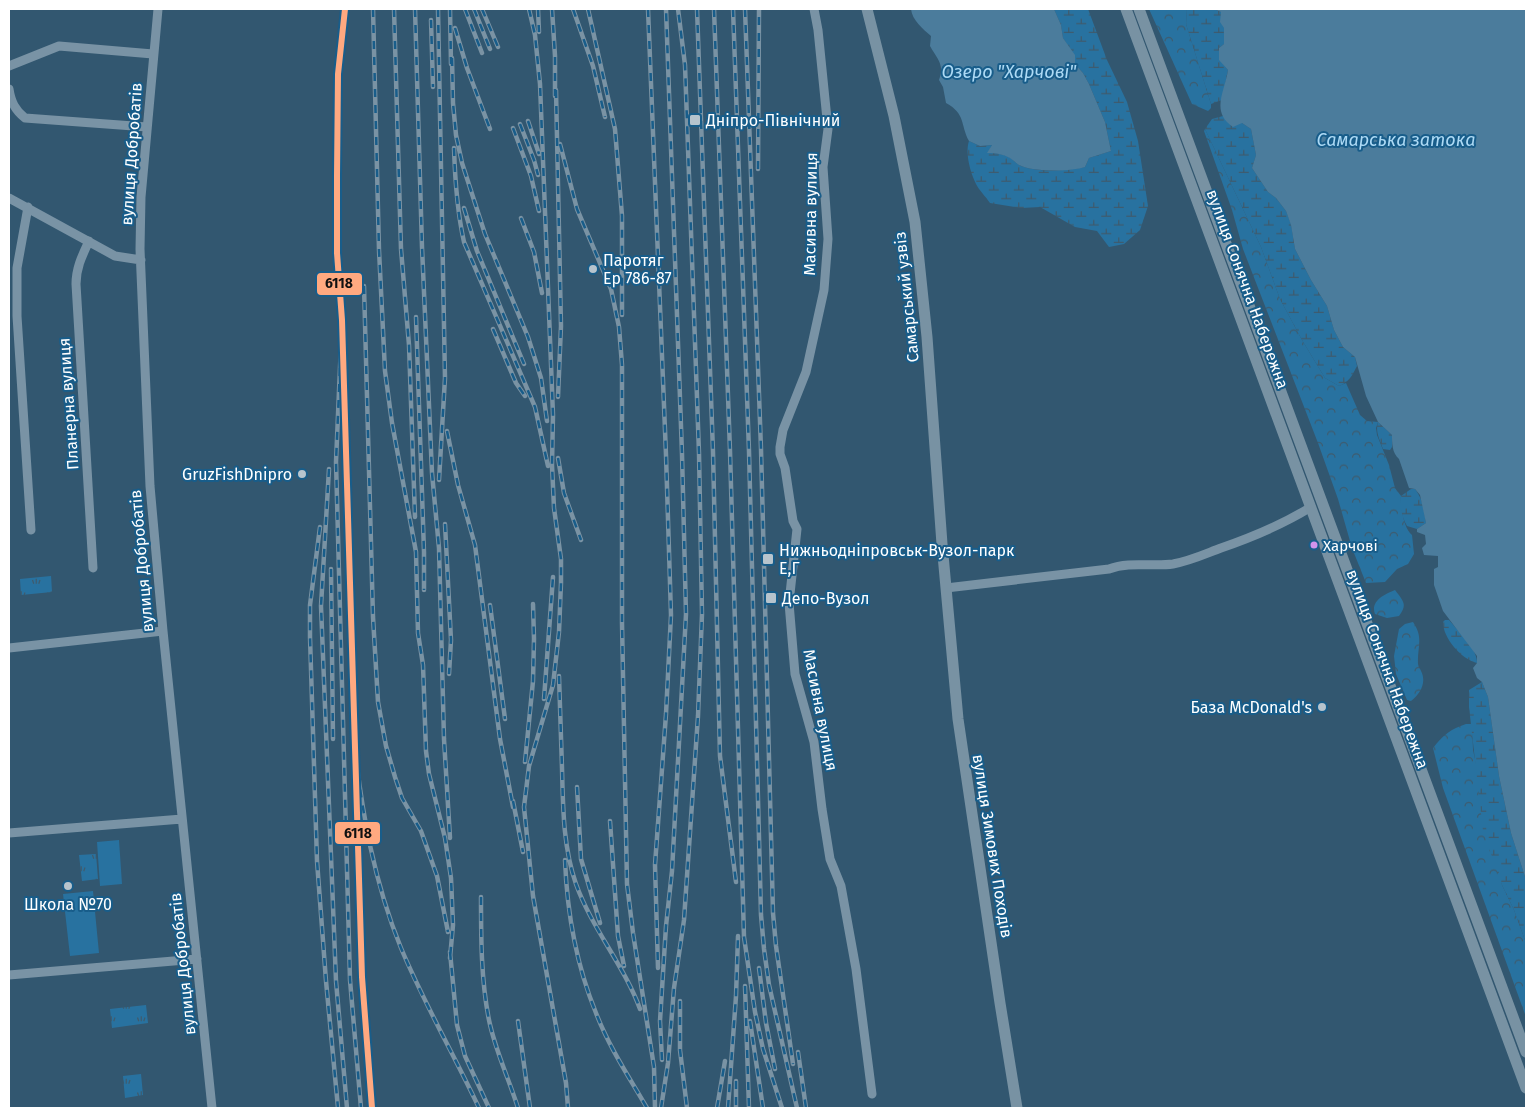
<svg xmlns="http://www.w3.org/2000/svg" width="1535" height="1117" viewBox="0 0 1535 1117" font-family="'Fira Sans',sans-serif">
	<defs>
		<pattern id="forest-crowns" width="20" height="18" patternUnits="userSpaceOnUse" patternTransform="scale(1.25)"><rect width="20" height="18" fill="#2872a0"/><path d="M2 6a3 3 0 1 1 6 0M12 15a3 3 0 1 1 6 0" fill="none" stroke="#3e5b6e"/></pattern>
		<pattern id="wetland-marsh" width="20" height="14" patternUnits="userSpaceOnUse" patternTransform="scale(1.25)"><rect width="20" height="14" fill="#2872a0"/><path d="M1 5h8M5 5V1M11 12h8M15 12V8" fill="none" stroke="#3e5b6e"/></pattern>
		<pattern id="park-tufts" width="24" height="20" patternUnits="userSpaceOnUse" patternTransform="scale(1.25)"><rect width="24" height="20" fill="#2872a0"/><path d="M3 7l-1-3M5 7V3M7 7l1-3M15 17l-1-3M17 17v-4M19 17l1-3" fill="none" stroke="#3e5b6e"/></pattern>
	</defs>
	<rect width="100%" height="100%" fill="#325770"/>
	<path fill="url(#forest-crowns)" d="M 1149,9 L 1187,9 L 1186,24 L 1211,104 L 1211,108 L 1208,111 L 1192,104 Z
		M 1205,129 L 1261,247 L 1280,299 L 1302,340 L 1325,378 L 1339,386 L 1346,383 L 1360,415 L 1367,421 L 1378,422 L 1376,428 L 1377,435 L 1389,465 L 1395,488 L 1401,496 C 1400,506 1404,529 1412,535 L 1414,554 L 1408,564 L 1397,569 L 1385,582 L 1366,583 L 1352,548 L 1338,499 L 1318,443 L 1243,249 L 1232,210 L 1204,131 Z
		M 1395,590 C 1403,601 1408,604 1399,616 L 1387,618 L 1375,614 C 1370,601 1385,594 1395,590 Z
		M 1413,622 C 1424,638 1417,647 1418,664 C 1419,669 1419,666 1421,671 C 1427,683 1420,694 1411,701 L 1407,700 L 1396,674 L 1394,656 L 1399,629 L 1405,624 Z
		M 1466,724 L 1472,724 L 1473,750 L 1502,885 L 1514,910 L 1526,943 L 1526,1017 L 1443,788 L 1433,748 C 1443,735 1451,729 1466,724 Z"/>
	<path fill="url(#wetland-marsh)" d="M 1054,9 L 1088,9 L 1107,60 L 1127,102 L 1138,141 L 1148,206 L 1140,230 L 1124,244 L 1109,247 L 1097,231 L 1075,227 L 1040,207 L 1021,208 L 990,203 C 986,197 979,190 976,184 C 970,172 965,153 969,141 L 980,146 L 992,145 L 988,153 C 996,153 1004,154 1011,158 C 1014,161 1017,164 1021,166 C 1041,173 1064,171 1085,167 L 1089,158 L 1111,151 L 1105,122 L 1089,84 L 1083,73 L 1075,64 L 1074,55 L 1063,38 L 1061,25 Z
		M 1187,9 L 1214,9 L 1221,12 L 1224,28 L 1224,44 L 1219,48 L 1223,64 L 1228,70 L 1222,100 L 1211,104 L 1186,24 Z
		M 1223,116 L 1242,123 L 1251,129 L 1256,155 L 1252,168 L 1268,192 L 1276,198 L 1286,211 L 1291,224 L 1295,249 L 1311,280 L 1327,306 L 1334,330 L 1343,347 L 1355,357 L 1357,366 C 1352,376 1349,382 1339,386 L 1325,378 L 1302,340 L 1280,299 L 1261,247 L 1205,129 L 1212,119 Z
		M 1378,422 L 1392,435 L 1392,447 L 1390,450 L 1383,449 C 1380,440 1375,432 1378,422 Z
		M 1411,489 L 1415,489 C 1423,499 1424,511 1426,523 L 1417,529 L 1407,526 C 1402,517 1399,506 1401,496 Z
		M 1445,620 L 1449,620 C 1458,631 1478,649 1477,663 C 1461,659 1443,638 1443,622 Z
		M 1482,682 L 1488,697 L 1499,776 L 1511,833 L 1526,880 L 1526,943 L 1514,910 L 1502,885 L 1483,831 L 1469,707 L 1469,690 Z"/>
	<path fill="url(#park-tufts)" d="M 51,576 L 52,592 L 21,595 L 20,579 Z
		M 96,854 L 98,879 L 82,881 L 79,855 Z
		M 146,1005 L 148,1023 L 112,1028 L 110,1009 Z
		M 141,1074 L 143,1095 L 125,1098 L 123,1076 Z"/>
	<path fill="#2872a0" d="M 119,840 L 122,884 L 100,886 L 97,842 Z
		M 93,891 L 99,953 L 70,956 L 63,894 Z"/>
	<path fill="#4b7c9c" d="M 911,9 L 1054,9 L 1061,25 L 1063,38 L 1075,55 L 1075,64 L 1083,73 L 1089,84 L 1105,122 L 1111,151 L 1089,158 L 1085,167 C 1071,172 1032,172 1019,165 C 1016,163 1013,160 1010,158 C 1003,154 995,153 987,153 L 992,145 L 980,146 L 969,141 C 960,124 966,114 946,103 L 943,87 L 939,80 C 945,64 937,59 930,46 L 931,36 C 923,29 912,20 911,9 Z
		M 1214,9 L 1526,9 L 1526,880 L 1511,833 L 1499,776 L 1488,697 L 1482,682 L 1477,678 L 1473,668 L 1477,663 L 1477,656 L 1443,611 L 1434,585 L 1434,569 L 1438,567 L 1438,556 L 1424,555 L 1422,548 L 1426,544 L 1425,535 L 1417,532 L 1417,529 L 1426,523 L 1420,495 L 1415,489 L 1409,488 L 1399,459 C 1392,453 1392,443 1392,435 L 1378,422 L 1366,396 L 1355,357 L 1343,347 L 1334,330 L 1327,306 L 1311,280 L 1295,249 L 1291,225 L 1286,211 L 1276,198 L 1268,192 L 1252,168 L 1256,155 L 1251,129 L 1242,123 L 1233,127 C 1210,112 1225,91 1228,70 L 1219,60 L 1219,48 L 1224,44 L 1224,28 L 1220,22 L 1221,12 Z"/>
	<g fill="none" stroke-linecap="round" stroke-linejoin="round">
		<path stroke="#7993a5" stroke-width="9" d="M 158,9 L 141,197 L 140,249 L 150,486 L 163,631 L 212,1108
			M 814,9 L 818,30 L 828,129 L 823,167 L 828,239 L 824,290 L 806,372 L 783,430 L 780,447 L 780,454 L 785,468 L 793,521 L 797,529 L 789,603 L 795,674 L 814,742 L 822,809 L 830,859 L 841,886 L 856,969 L 872,1094
			M 9,66 L 59,46 L 153,54
			M 9,89 C 11,102 15,110 25,118 L 147,127
			M 9,198 L 115,256 L 141,260
			M 28,207 L 17,268 L 17,316 L 31,530
			M 89,241 C 82,256 76,268 76,284 L 93,568
			M 946,588 L 1109,569 C 1130,561 1152,567 1173,564 C 1190,561 1205,554 1221,548 C 1253,537 1282,525 1311,507
			M 9,648 L 163,631
			M 9,833 L 182,819
			M 9,975 L 197,959"/>
		<path stroke="#7892a3" stroke-width="11" d="M 867,9 L 894,116 L 915,222 L 927,337 L 942,544 L 958,719 L 1000,1003 L 1017,1108
			M 1126,9 L 1526,1088
			M 1139,9 L 1526,1052"/>
		<g stroke="#7a93a4" stroke-width="4.5">
			<path id="rail" d="M 373,9 L 379,250 L 385,371 L 392,423 L 416,552 L 418,633 L 423,665 L 426,751 L 429,774 L 445,838 L 451,878 L 453,925 L 450,958
				M 394,9 L 401,249 L 409,345 L 415,517
				M 415,9 L 422,247 L 432,473 L 439,548 L 444,739 L 450,838
				M 438,9 L 445,378 L 439,480
				M 450,9 L 451,64
				M 465,9 L 482,53
				M 474,9 L 490,49
				M 482,9 L 498,47
				M 529,9 L 535,35 L 540,84 L 553,415 L 552,465 L 554,508 L 561,559 L 561,583 L 559,632 L 553,685 L 529,766 L 524,807 L 533,896 L 566,1083 L 568,1108
				M 538,9 L 539,32
				M 552,9 L 555,56 L 555,96
				M 573,9 L 593,66 L 605,117
				M 588,9 L 615,129 L 622,216 L 622,315
				M 648,9 L 666,455 L 671,615 L 666,714 L 655,865 L 658,968
				M 697,9 L 713,452 L 720,756 L 736,882
				M 714,9 L 730,451 L 744,937 L 755,1012 L 763,1049 L 782,1108
				M 733,9 L 749,451 L 761,915 L 764,949 L 769,985 L 797,1108
				M 745,9 L 761,449 L 773,913 L 776,946 L 793,1064
				M 431,20 L 433,87
				M 455,28 L 467,68 L 490,129
				M 452,58 L 453,103 L 456,135 L 462,163 L 485,234 L 528,337 L 541,378 L 547,421
				M 556,90 L 561,326 L 558,397
				M 528,121 L 539,154
				M 520,124 L 534,160 L 538,175
				M 513,128 L 531,176 L 539,211
				M 560,144 L 577,209 L 611,289 L 619,327 L 622,365 L 622,623 L 627,884 L 633,933 L 654,1067 L 655,1108
				M 454,148 C 455,180 457,211 464,242 L 535,407 L 548,466
				M 758,169 L 759,9
				M 464,208 L 477,251 L 524,364
				M 521,218 L 534,252 L 542,293
				M 364,286 L 373,617 L 378,702 L 386,746 L 395,777 L 402,798 L 421,831 L 437,876 L 448,932
				M 416,317 L 424,552 L 424,590
				M 342,320 L 336,462 L 350,980 L 361,1108
				M 493,329 L 516,383 L 525,396
				M 447,431 L 458,485 L 475,545 L 500,739 L 513,807
				M 558,458 L 564,493 L 581,540
				M 329,469 L 321,606 L 336,981 L 347,1108
				M 445,524 L 451,640 L 449,674
				M 320,527 L 310,605 L 310,637 L 317,861 L 326,981 L 338,1108
				M 331,569 L 333,739
				M 490,605 L 505,719
				M 559,676 C 560,707 561,737 562,768 C 563,807 563,847 576,884 C 592,929 624,965 640,1009
				M 544,699 L 553,577
				M 354,742 C 362,813 374,882 401,948 C 424,1003 454,1055 479,1108
				M 525,762 L 533,681 L 534,639 L 533,604
				M 577,787 L 581,859 L 600,923
				M 513,801 L 523,852
				M 610,821 L 618,936 L 624,966
				M 565,860 C 567,913 576,964 596,1013 C 609,1047 629,1077 647,1108
				M 481,897 C 481,938 481,980 489,1020 C 495,1050 509,1079 518,1108
				M 450,952 L 457,1025 L 465,1056 L 489,1108
				M 759,968 L 766,1023 L 775,1069
				M 745,986 L 749,1108
				M 680,1001 L 680,1050 L 687,1108
				M 518,1021 L 530,1108
				M 750,1021 L 763,1108
				M 798,1052 L 806,1108
				M 662,1060 L 660,1021 L 666,926 L 672,871 L 686,614 L 682,454 L 666,9
				M 736,1081 L 736,1108
				M 661,1108 L 668,1063 L 674,988 L 684,920 L 698,716 L 702,614 L 699,453 L 685,65 L 678,9
				M 717,1108 L 725,1061
				M 728,1108 L 736,996 L 738,936"/>
		</g>
		<use href="#rail" stroke="#185d8a" stroke-width="2.5" stroke-dasharray="8" stroke-linecap="butt"/>
		<g stroke="#185d8a" stroke-width="10">
			<path id="rail-1" d="M 345,9 L 338,74 L 337,175 L 337,253 L 342,320 L 362,977 L 372,1108"/>
		</g>
		<use href="#rail-1" stroke="#ffa980" stroke-width="6"/>
	</g>
	<g fill="#b7c4cd" stroke="#185d8a" stroke-width="2">
		<rect x="689" y="114" width="12" height="12" rx="2.5"/>
		<circle cx="593" cy="269" r="5"/>
		<circle cx="302" cy="474" r="5"/>
		<rect x="762" y="553" width="12" height="12" rx="2.5"/>
		<rect x="765" y="592" width="12" height="12" rx="2.5"/>
		<circle cx="1322" cy="707" r="5"/>
		<circle cx="68" cy="886" r="5"/>
	</g>
	<circle fill="#d193ec" stroke="#185d8a" stroke-width="2" cx="1314" cy="545" r="4.5"/>
	<g text-anchor="middle" stroke-width="4" stroke-linejoin="round" paint-order="stroke">
		<g font-size="15" fill="#fff" stroke="#185d8a" text-anchor="start">
			<text x="1323" y="551">Харчові</text>
		</g>
		<g font-size="16" fill="#fff" stroke="#185d8a" text-anchor="start">
			<text x="706" y="126">Дніпро-Північний</text>
			<text x="603" y="266">Паротяг<tspan x="603" dy="18">Ер 786-87</tspan></text>
			<text x="292" y="480" text-anchor="end">GruzFishDnipro</text>
			<text x="779" y="556">Нижньодніпровськ-Вузол-парк<tspan x="779" dy="18">Е,Г</tspan></text>
			<text x="782" y="604">Депо-Вузол</text>
			<text x="1312" y="713" text-anchor="end">База McDonald's</text>
			<text x="68" y="910" text-anchor="middle">Школа №70</text>
		</g>
		<g font-size="16" fill="#fff" stroke="#185d8a">
			<text transform="translate(131 154) rotate(-86)" y="6">вулиця Добробатів</text>
			<text transform="translate(810 214) rotate(-89)" y="6">Масивна вулиця</text>
			<text transform="translate(1248 289) rotate(70)" y="6">вулиця Сонячна Набережна</text>
			<text transform="translate(906 297) rotate(-96)" y="6">Самарський узвіз</text>
			<text transform="translate(68 404) rotate(-94)" y="6">Планерна вулиця</text>
			<text transform="translate(141 561) rotate(-95)" y="6">вулиця Добробатів</text>
			<text transform="translate(1388 669) rotate(70)" y="6">вулиця Сонячна Набережна</text>
			<text transform="translate(821 710) rotate(79)" y="6">Масивна вулиця</text>
			<text transform="translate(993 846) rotate(81)" y="6">вулиця Зимових Походів</text>
			<text transform="translate(182 964) rotate(-96)" y="6">вулиця Добробатів</text>
		</g>
		<g font-size="18" font-style="italic" fill="#addaf5" stroke="#185d8a">
			<text x="1009" y="78">Озеро "Харчові"</text>
			<text x="1396" y="146">Самарська затока</text>
		</g>
	</g>
	<g stroke="#185d8a" stroke-width="2">
		<rect x="316" y="272" width="47" height="24" rx="5" fill="#ffa980"/>
		<rect x="334" y="821" width="47" height="24" rx="5" fill="#ffa980"/>
	</g>
	<g font-size="14" text-anchor="middle" font-weight="bold" fill="#111">
		<text x="339" y="288">6118</text>
		<text x="358" y="838">6118</text>
	</g>
	<rect width="1535" height="1117" fill="none" stroke="#ffffff" stroke-width="20"/>
</svg>
